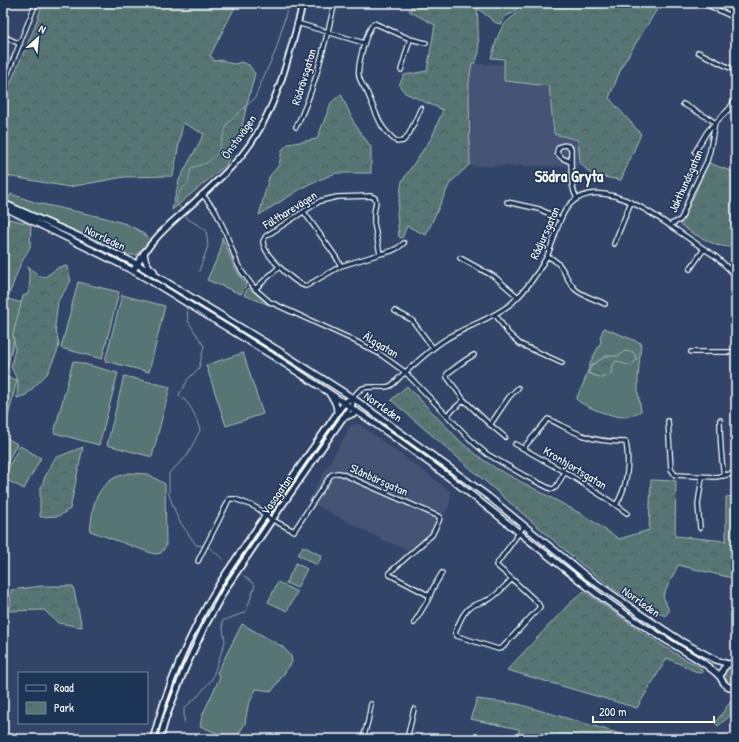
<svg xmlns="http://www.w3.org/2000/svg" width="739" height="742" viewBox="0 0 739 742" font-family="'Patrick Hand',sans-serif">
	<defs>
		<pattern id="forest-crowns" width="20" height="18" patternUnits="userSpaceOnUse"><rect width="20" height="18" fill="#577573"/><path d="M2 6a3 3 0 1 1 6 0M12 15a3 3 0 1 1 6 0" fill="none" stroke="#505c5c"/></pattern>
		<pattern id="park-tufts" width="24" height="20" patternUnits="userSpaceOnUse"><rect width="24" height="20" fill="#577573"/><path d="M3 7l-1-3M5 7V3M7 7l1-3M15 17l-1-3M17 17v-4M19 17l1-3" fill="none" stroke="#505c5c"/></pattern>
	</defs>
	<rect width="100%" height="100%" fill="#324467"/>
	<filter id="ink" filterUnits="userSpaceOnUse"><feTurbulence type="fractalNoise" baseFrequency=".025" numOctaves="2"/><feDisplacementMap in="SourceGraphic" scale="8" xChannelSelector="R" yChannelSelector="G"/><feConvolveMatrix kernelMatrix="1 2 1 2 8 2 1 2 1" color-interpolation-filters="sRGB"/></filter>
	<g filter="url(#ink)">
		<path fill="#455275" d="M 473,64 L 503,64 L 503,82 L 548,86 L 553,134 L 578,141 L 579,166 L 471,166 L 470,83 Z
			M 359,424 L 422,470 L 451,492 L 449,507 L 431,534 L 411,551 L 385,541 L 308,501 L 351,425 Z"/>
		<path fill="#577573" stroke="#abbab9" d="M 477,3 L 524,3 L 513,13 L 506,16 L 501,24 L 496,23 L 477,8 Z
			M 11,194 L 37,203 L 106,218 L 126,224 L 140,231 L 151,240 L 141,250 L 137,255 L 128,255 L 78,232 L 7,201 Z
			M 222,237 L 235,268 L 246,285 L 241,294 L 207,280 L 220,252 Z
			M 78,282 L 119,292 L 102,359 L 61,348 Z
			M 249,288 L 269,305 L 244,295 L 246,291 Z
			M 122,295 L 165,306 L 149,372 L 105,361 Z
			M 3,298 L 23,303 L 6,372 L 3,372 Z
			M 604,328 L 641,343 L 638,378 L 638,392 L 641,411 C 636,413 631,416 626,417 C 614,418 584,407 576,399 L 584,382 L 591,361 L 601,342 L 600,337 Z
			M 243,353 L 263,414 L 226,426 L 206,365 Z
			M 73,361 L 118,373 L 99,445 L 54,433 Z
			M 3,376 L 17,380 L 7,421 L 3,420 Z
			M 124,376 L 170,387 L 152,457 L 107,445 Z
			M 3,436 L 17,444 L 3,470 Z
			M 20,446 L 41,458 L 24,489 L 3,478 L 3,476 Z
			M 129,473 L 148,474 L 165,484 L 166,546 L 161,553 L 154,554 L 90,531 C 93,510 92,494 111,480 C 116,476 123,475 129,473 Z
			M 303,546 L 322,556 L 317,565 L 298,555 Z
			M 296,563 L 307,569 L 297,588 L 286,583 Z
			M 278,582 L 297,592 L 287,611 L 268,602 Z
			M 242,624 L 283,647 L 291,656 L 292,662 L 272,691 L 256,689 L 248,706 L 245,723 L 236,739 L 228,738 L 200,726 L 202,716 L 220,677 L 217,673 Z
			M 732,666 L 736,666 L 736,685 C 723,686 720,671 732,666 Z"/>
		<path fill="url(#forest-crowns)" stroke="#abbab9" d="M 43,3 L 237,3 L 210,56 L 213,58 L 214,61 L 223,60 L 229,63 L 234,64 L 242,62 L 249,65 L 255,74 L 247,104 L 240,135 L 226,165 L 172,210 L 179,180 L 204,134 L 183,123 L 173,176 L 124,177 L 69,187 L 7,176 L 3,185 L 3,100 L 33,31 Z
			M 414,3 L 477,3 L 479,53 L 475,63 L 472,63 L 469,83 L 470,164 L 450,183 L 426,235 L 407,226 L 402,238 L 399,237 L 397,213 L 402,181 L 432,137 L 443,110 L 405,93 L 399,85 L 404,75 L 427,71 L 435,25 L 409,11 Z
			M 527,3 L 586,3 L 589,8 L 605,5 L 606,3 L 661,3 L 623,64 L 609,98 L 641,134 L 621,180 L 591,175 L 580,162 L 578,140 L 554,134 L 549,86 L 504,81 L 504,59 L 491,58 C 494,50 497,35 502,28 C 508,18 520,13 527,3 Z
			M 341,94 L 354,123 L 371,147 L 371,173 L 336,173 L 307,185 L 259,215 L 269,177 L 279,165 L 282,150 L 288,144 L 317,139 L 331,103 Z
			M 9,219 L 31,224 L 30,247 L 20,265 L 9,295 L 3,297 L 3,230 Z
			M 28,266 L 39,276 L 45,277 L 59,267 L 67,266 L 71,281 L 58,301 L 55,326 L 59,344 L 57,352 L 47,374 L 26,395 L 17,398 L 18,381 L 11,367 L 15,349 L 13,334 L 23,296 L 28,294 L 30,281 Z
			M 625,351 L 633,352 L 637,359 L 631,366 L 616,361 L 613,365 L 611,374 L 602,378 L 588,373 L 592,365 L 606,356 L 619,356 Z
			M 407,386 L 462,443 L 482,459 L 497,469 L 563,504 L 585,516 L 619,539 L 649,530 L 651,480 L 676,481 L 675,536 L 726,541 L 726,497 L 736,496 L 736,579 L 678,565 L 663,596 L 669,611 L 665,616 L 625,597 L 581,564 L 391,400 Z
			M 83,447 L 70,509 L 59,516 L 40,517 L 40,490 L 45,477 L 55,458 Z
			M 42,586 L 73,586 L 82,627 L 58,623 L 44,610 L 10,611 L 11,590 Z
			M 584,591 C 616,614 649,638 683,658 C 690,662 699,664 703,672 L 699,673 L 667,658 L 637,708 L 507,670 L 568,605 Z
			M 477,699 L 518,704 L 638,739 L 518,739 L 519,729 L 470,719 Z
			M 736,700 L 736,711 L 718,726 L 715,723 L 731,701 Z"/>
		<path fill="url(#park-tufts)" stroke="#abbab9" d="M 709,163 L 736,173 L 736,248 L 716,245 L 692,233 L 680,224 L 693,198 L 701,179 Z"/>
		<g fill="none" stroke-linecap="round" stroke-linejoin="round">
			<path stroke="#8ea5b8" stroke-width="1" d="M 181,209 L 176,202 L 180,191 L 188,183 L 191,168 L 207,163 L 218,153 L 227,124 L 255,98 L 260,85 L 276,50 L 289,3
				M 185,215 L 188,219 L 206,230 L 208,246 L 199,271
				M 183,389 L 188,379 L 199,368 L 204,346 L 188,321 L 187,308
				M 181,391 L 179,395 C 192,405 195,415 200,430 L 187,456 L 169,473 L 169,495 L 178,519 L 196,545 L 203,546
				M 207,547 L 210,548 L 223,559
				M 184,722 L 184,708 L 197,697 L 212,679 L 225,642 L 222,621 L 246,612 L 255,585 L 244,576
				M 184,739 L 185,737"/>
			<g stroke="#fff" stroke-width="6">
				<path id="minor" d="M 703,3 L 731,16 L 734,16 L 736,14
					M 297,23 L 364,43
					M 3,36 L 20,44
					M 698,52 L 736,71
					M 401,70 L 410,39
					M 3,85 L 36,3
					M 683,104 L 710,119 L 715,123 L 707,132 L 695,152
					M 421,108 L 409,134 L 403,141 L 397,142 C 391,137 386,132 382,126 C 376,115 372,103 367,92 C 364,87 360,82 359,76 C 357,66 366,31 374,23 L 410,39 L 426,43
					M 296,127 C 316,88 324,45 335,3
					M 571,162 L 571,148 C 565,143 557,145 557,153 L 562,158 L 571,162 C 572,176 570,185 577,199
					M 202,194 L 215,210 L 225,231 L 238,265 L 243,273 L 255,289 L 270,302 L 349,338 L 380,354 L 405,372 L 461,430 L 475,444 L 487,454 L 525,476 L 551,489 L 553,489 L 556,487 L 565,472
					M 371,196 L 375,198 L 376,201 L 374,213 L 374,223 L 380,254 L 341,266 L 306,286 C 295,284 263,254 263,242 C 263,240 265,238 266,236 L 320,201 L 337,197 Z
					M 507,202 L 539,209 L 560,219
					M 304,212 L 336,257 L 341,266
					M 669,225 L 680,220 L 682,217 L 691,193 L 707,161 L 710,150 L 715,123 L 729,109 L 736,98
					M 614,244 L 631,202
					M 380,254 C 389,252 397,250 404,243
					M 547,256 C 565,264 563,276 575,289 C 580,295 598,300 605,304
					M 460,258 L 495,277 L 518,297
					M 690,269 L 704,249
					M 255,289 L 279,267
					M 395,311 L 412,320 L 433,348
					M 495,314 L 508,333 L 520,344 L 562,363
					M 691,352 L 736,352
					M 474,355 C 464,360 456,367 447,374 L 447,377 L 464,400 L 486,421 L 505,437
					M 353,398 C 361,385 366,387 381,387 C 384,387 388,387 390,386 C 394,384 398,379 401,376 C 415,364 428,351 443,341 C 465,326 491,320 512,303 C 526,290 537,275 546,258 C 559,234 557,200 590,194 C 619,190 652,213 675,229 C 688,238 701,247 715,256 C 723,263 730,269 736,277
					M 447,415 L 464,400
					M 548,419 C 560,424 570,431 582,435 C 596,441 611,442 626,442 C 630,463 627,488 616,505 L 573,477 L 524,449 L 526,445 Z
					M 720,420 C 720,439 721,457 724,476
					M 668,421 L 671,469 L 675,475 L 716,477 L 736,473
					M 490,425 L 509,397 L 518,388
					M 515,444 L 524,449
					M 616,505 L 627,513
					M 700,528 L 698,504 L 702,477
					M 198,561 C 208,540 220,520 229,499 L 235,499 L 253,506 L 260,510 L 265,516 L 294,531 L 331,475 L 337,473 L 340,473 L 440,517 L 439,521 L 432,535 L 389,573 L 390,575 L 430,596
					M 512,579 L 538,603 L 540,607 L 502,648 L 498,649 L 457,636 L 455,633 C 459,623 463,611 472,606 C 478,603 484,602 490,599 C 498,594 505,586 512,579 L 496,565 L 524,526
					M 414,623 L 428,600 L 433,588 L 442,573
					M 363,739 L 368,721 L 371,704
					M 407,739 L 414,709"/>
			</g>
			<g stroke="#fff" stroke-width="8">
				<path id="tertiary" d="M 144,253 C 155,238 167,226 181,214 C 199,198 216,183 232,166 C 275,122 288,60 303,3
					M 153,739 C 167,685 190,633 218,586 C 229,568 241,552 252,535 C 280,494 309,454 337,413 L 346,401 L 353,398 L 352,405 L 272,520 L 226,588 L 204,628 L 185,669 L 166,718 L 160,739"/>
			</g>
			<g stroke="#fff" stroke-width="8">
				<path id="secondary" d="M 3,203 L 78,236 L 137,264 L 281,352 L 353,398 L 447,466 L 489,497 L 585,575 L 639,613 L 683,642 L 716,660 L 728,664 L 736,663
					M 3,207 C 46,228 89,248 131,270 C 159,285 184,302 211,318 C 285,363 358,410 428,462 C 486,504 540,551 597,594 C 620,611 644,627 669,642 C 686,653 706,662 720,677
					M 144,253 C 145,261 147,266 154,271
					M 133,271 L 144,253
					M 330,395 C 335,401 337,405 337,413
					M 343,418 L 357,412
					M 728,664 L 723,669 L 720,677 C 724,685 727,687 736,689"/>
			</g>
			<use href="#minor" stroke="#1d3557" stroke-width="3.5"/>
			<use href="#tertiary" stroke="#1d3557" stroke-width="4.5"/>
			<use href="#secondary" stroke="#1d3557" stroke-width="5"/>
		</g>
	</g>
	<g text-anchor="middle" stroke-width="3" stroke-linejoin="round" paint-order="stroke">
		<g font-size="12" fill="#fff" stroke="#1d3557">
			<text transform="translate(304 77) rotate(-73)" y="4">Rödrävsgatan</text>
			<text transform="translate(239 137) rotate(-55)" y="4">Önstavägen</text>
			<text transform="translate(686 181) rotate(-66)" y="4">Jakthundsgatan</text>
			<text transform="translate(290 210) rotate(-32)" y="4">Fältharevägen</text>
			<text transform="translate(545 233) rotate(-66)" y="4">Rådjursgatan</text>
			<text transform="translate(105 238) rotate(25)" y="4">Norrleden</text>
			<text transform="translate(381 345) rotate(31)" y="4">Älggatan</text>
			<text transform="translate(383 407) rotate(35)" y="4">Norrleden</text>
			<text transform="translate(575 468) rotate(31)" y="4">Kronhjortsgatan</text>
			<text transform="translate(379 480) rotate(24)" y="4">Slånbärsgatan</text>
			<text transform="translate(277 495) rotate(-55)" y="4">Vasagatan</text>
			<text transform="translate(641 602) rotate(35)" y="4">Norrleden</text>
		</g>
		<g font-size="16" font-weight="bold" fill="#fff" stroke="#1d3557">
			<text x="569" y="182">Södra Gryta</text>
		</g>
	</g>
	<rect width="739" height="742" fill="none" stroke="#1d3557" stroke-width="16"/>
	<rect x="8" y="8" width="723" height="726" fill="none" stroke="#fff" stroke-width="1.5" filter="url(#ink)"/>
	<rect x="18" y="672" width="130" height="52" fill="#1d3557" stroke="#77869a"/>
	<rect x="26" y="685" width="20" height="6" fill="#1d3557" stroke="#77869a"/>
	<text x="54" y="692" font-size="12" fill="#ffffff">Road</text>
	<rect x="26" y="702" width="20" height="12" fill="url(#park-tufts)" stroke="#77869a"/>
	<text x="54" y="712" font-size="12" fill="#ffffff">Park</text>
	<g transform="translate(38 38) rotate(27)" stroke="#1d3557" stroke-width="3" paint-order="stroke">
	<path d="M0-3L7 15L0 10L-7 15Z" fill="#ffffff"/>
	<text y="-6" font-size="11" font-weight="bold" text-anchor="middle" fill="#ffffff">N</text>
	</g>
	<path d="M593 716v6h121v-6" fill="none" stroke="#ffffff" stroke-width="2"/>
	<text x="599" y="716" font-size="12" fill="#ffffff" stroke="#1d3557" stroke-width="3" paint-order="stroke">200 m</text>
</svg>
